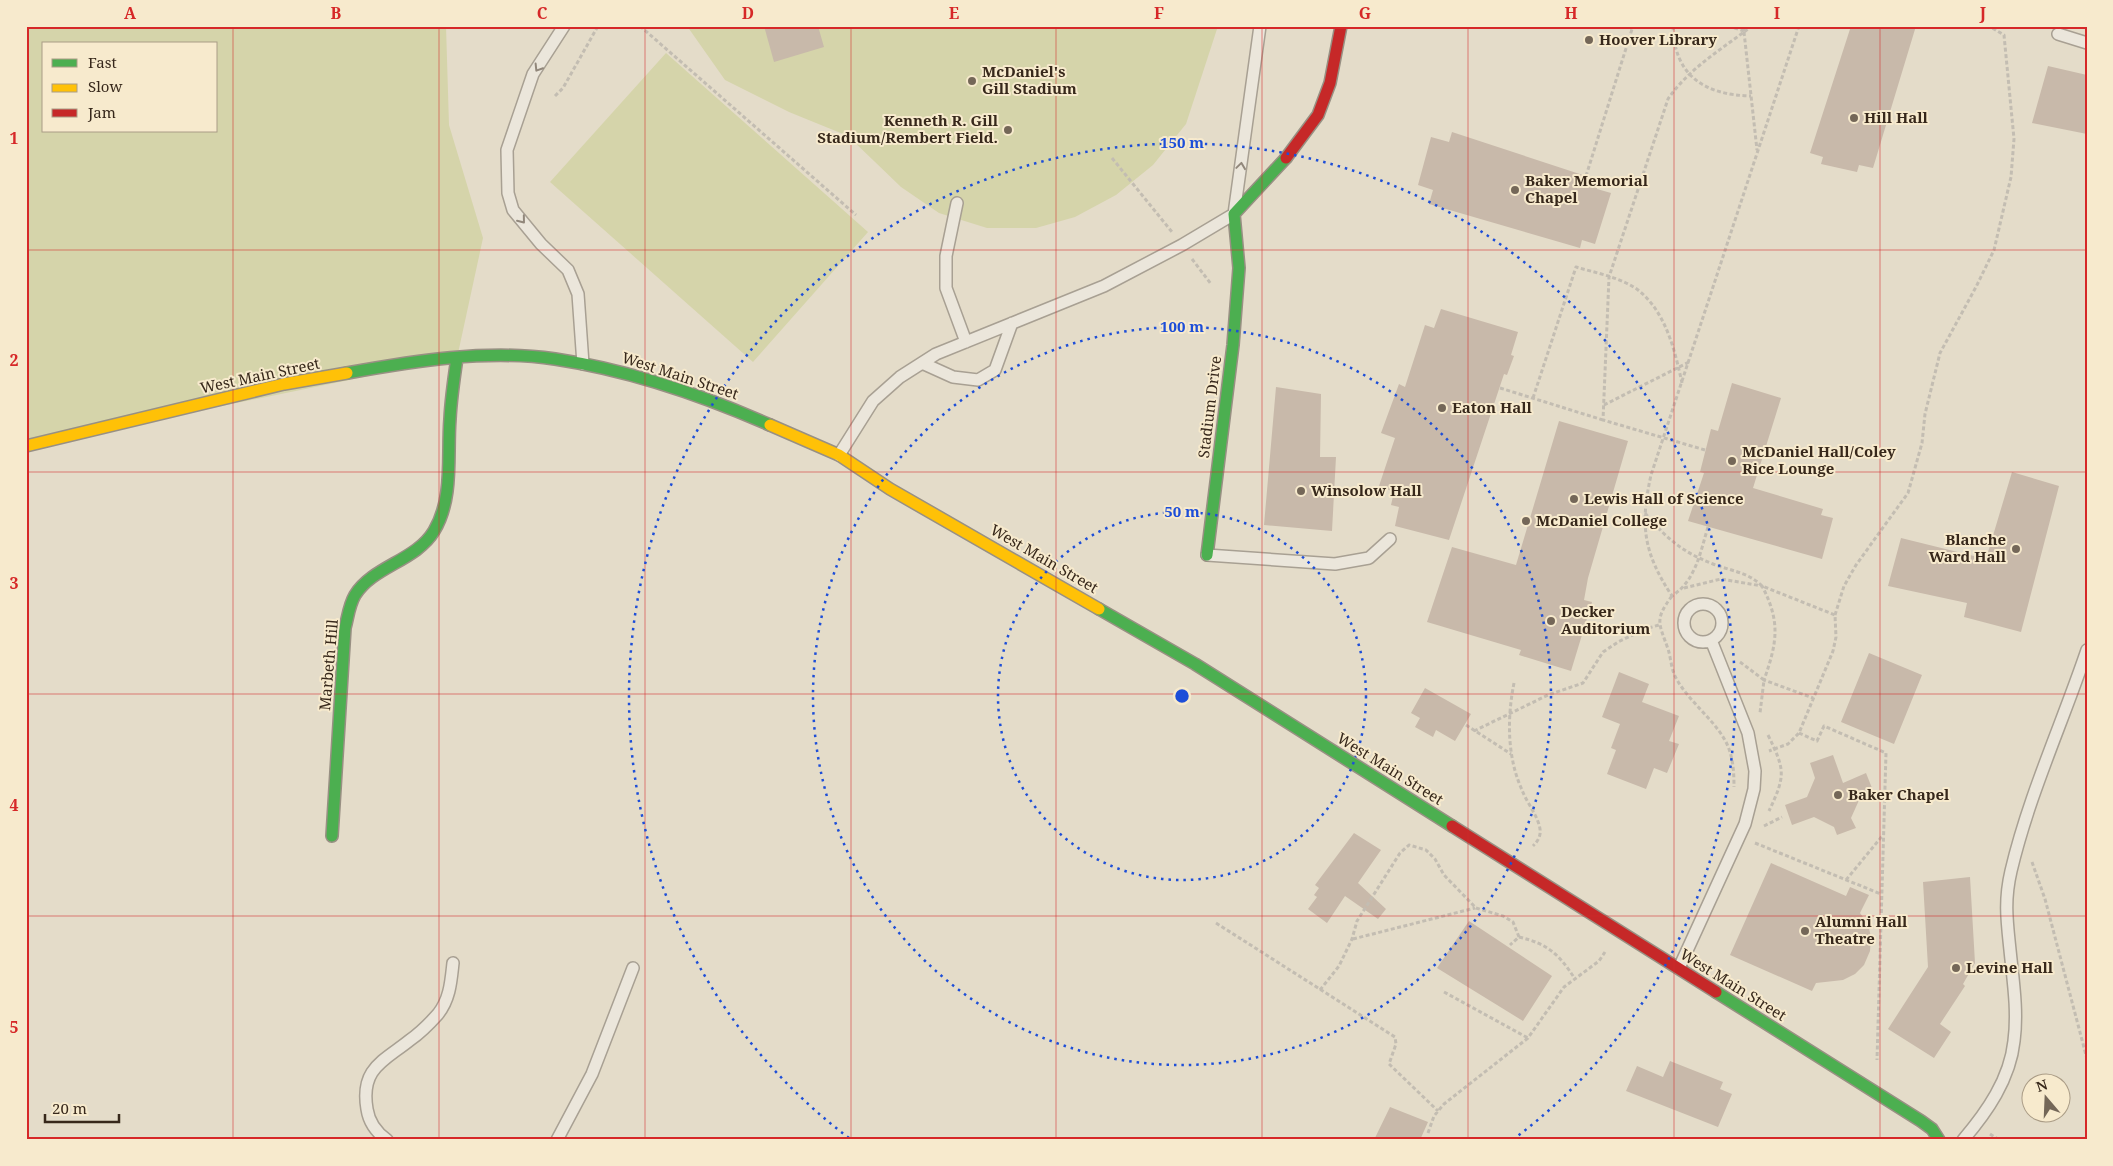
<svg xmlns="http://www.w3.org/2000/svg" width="2113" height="1166" viewBox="0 0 2113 1166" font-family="'Noto Serif',serif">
	<rect width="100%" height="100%" fill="#e4dcc9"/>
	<path fill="#d5d4aa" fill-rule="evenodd" d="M 26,26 L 446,26 L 449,125 L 483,238 L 457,358 L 26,446 ZM 44,44 L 216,44 L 216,131 L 44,131 Z
		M 687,26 L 1218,26 L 1186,124 L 1153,165 L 1116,195 L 1075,217 L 1036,228 L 987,228 L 939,213 L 901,187 L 848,136 L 789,112 L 725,80 Z
		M 666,53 L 868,232 L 753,362 L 550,182 Z"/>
	<path fill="#c8b9aa" d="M 764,26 L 818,26 L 824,47 L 774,62 Z
		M 1851,26 L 1916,26 L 1873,168 L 1859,165 L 1857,172 L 1821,164 L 1823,157 L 1810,153 Z
		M 2048,66 L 2087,75 L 2087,134 L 2032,123 Z
		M 1452,132 L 1598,180 L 1597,189 L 1611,193 L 1595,244 L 1582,240 L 1580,248 L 1429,204 L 1433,190 L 1418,185 L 1431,137 L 1449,142 Z
		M 1441,309 L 1518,332 L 1511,355 L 1514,356 L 1507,375 L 1504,374 L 1449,540 L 1395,526 L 1399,507 L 1391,505 L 1394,492 L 1379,486 L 1395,438 L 1381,433 L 1399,384 L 1405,387 L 1425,325 L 1434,328 Z
		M 1732,383 L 1781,398 L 1753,488 L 1823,509 L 1821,515 L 1833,518 L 1822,559 L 1688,521 L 1704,473 L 1700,472 L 1711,429 L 1718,431 Z
		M 1276,387 L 1321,394 L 1320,457 L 1336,457 L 1332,531 L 1264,525 Z
		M 1559,421 L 1628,441 L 1588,578 L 1584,600 L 1592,602 L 1571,671 L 1519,655 L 1521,650 L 1427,622 L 1452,547 L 1516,565 Z
		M 2012,472 L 2059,486 L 2021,632 L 1964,617 L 1967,603 L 1888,586 L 1901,538 L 1986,559 Z
		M 1869,653 L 1922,675 L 1894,744 L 1841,722 Z
		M 1619,672 L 1649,684 L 1642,702 L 1679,716 L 1669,741 L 1679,744 L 1667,773 L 1654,768 L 1646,789 L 1607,774 L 1616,750 L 1611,748 L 1620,724 L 1602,717 Z
		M 1425,688 L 1471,714 L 1455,741 L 1436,730 L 1433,737 L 1415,727 L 1420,718 L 1411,713 Z
		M 1833,755 L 1843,783 L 1866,773 L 1874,793 L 1860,798 L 1851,818 L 1856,828 L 1837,835 L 1834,827 L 1814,817 L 1792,825 L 1785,805 L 1807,797 L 1815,778 L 1810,763 Z
		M 1354,833 L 1381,850 L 1358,883 L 1386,909 L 1378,919 L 1345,896 L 1327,923 L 1308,909 L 1317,897 L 1314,895 L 1319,888 L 1315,885 Z
		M 1771,863 L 1846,896 L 1850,887 L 1869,895 L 1860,913 L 1868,924 L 1871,937 L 1870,951 L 1864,965 L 1855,974 L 1843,980 L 1816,983 L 1812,991 L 1730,955 Z
		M 1970,877 L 1975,963 L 1963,984 L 1965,986 L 1940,1024 L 1951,1032 L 1934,1058 L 1888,1029 L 1928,967 L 1923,882 Z
		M 1469,921 L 1552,976 L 1523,1021 L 1437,968 Z
		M 1670,1061 L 1723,1082 L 1720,1089 L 1732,1094 L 1718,1127 L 1626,1091 L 1637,1066 L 1663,1077 Z
		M 1390,1107 L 1428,1122 L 1420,1140 L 1374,1140 Z"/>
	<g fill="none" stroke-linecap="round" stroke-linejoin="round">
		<g stroke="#a8a093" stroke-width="14">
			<path id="lane" d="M 564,26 L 533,74 L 507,150 L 508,193 L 513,210 L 541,244 L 568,270 L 578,294 L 583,364
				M 2058,34 L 2087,43
				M 957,203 L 946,256 L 946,288 L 966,342
				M 922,363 L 953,377 L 978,380 L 995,370 L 1012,323
				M 839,455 L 873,401 L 900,377 L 936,354 L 1104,286 L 1182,245 L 1234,214 L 1260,26
				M 1207,555 L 1335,564 L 1369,558 L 1390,539
				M1684 623a19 19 0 1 1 38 0a19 19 0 1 1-38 0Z
				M 1679,968 L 1745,824 L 1754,789 L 1755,771 L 1748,733 L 1711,640
				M 387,1140 C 376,1132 369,1123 367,1109 C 360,1068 384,1061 410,1040 C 420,1033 430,1023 438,1014 C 450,999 451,981 453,963
				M 557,1140 L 592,1074 L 633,968
				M 1963,1140 C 1987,1112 2010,1079 2014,1041 C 2018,1011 2013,980 2010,950 C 2007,921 2004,901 2011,871 C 2029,795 2062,724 2087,650"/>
		</g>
		<g stroke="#989083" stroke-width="14">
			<path id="fast" d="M 347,373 C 414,361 487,349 555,359 C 629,370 702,395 770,425
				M 1207,555 L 1233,345 L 1239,268 L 1234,214 L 1286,158
				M 1099,609 L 1195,664 L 1452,826
				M 332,836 L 345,628 C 348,617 349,605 355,595 C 373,566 416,561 434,531 C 454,498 447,455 450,419 C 451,398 454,378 457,358
				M 1716,992 L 1921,1121 L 1932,1129 L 1939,1140"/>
		</g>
		<g stroke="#989083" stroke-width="14">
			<path id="slow" d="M 770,425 L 839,455 L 890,489 L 1099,609
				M 26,446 L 284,384 L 347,373"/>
		</g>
		<g stroke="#989083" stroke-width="14">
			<path id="jam" d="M 1286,158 L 1318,115 L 1330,83 L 1341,26
				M 1452,826 L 1716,992"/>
		</g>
		<path stroke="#c3bdb2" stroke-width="3" stroke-dasharray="4 2.5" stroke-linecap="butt" d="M 640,26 L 856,215
			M 1673,26 C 1674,76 1705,95 1751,96
			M 1728,26 L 1744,31
			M 1743,26 L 1744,32 L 1752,26
			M 1744,32 L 1757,150
			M 555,96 L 563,88 L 598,26
			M 1112,158 L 1172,232
			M 1586,176 L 1633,26
			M 1192,259 L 1211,284
			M 1500,388 L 1603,420
			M 1533,398 L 1576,267 C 1596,273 1620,277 1638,290 C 1666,312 1675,351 1682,383
			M 1604,405 L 1689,362
			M 1705,450 L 1603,420 L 1609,277 L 1668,99 C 1687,71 1717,52 1744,32
			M 1645,513 C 1666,538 1682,552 1713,564 C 1731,571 1748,572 1762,586 L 1835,615 L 1836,637 L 1833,651 L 1799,733 L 1788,744 L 1769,751
			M 1708,527 C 1700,553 1696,580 1672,596 C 1643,552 1640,525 1651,475 L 1799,26
			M 1684,588 L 1721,579 L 1762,586 C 1781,622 1777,643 1764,680 L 1813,698
			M 1672,596 C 1654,620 1659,623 1668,649 C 1671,658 1671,669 1676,678 C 1689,702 1713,718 1726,742 C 1733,756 1734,771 1734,787
			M 1835,615 L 1844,586 L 1856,565 L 1908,493 L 1922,443 L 1925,414 L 1940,353 L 1976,287 L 1994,250 L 2011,177 L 2014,139 L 2004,35 L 1989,26
			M 1740,662 L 1764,680 L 1760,713
			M 1514,683 C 1507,718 1507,757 1522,790 C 1527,803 1538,816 1540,829 C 1541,836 1538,841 1533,846
			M 1466,725 L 1511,754
			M 1474,731 L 1548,695 L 1583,683 L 1603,652 L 1618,642 L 1645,629 L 1659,625
			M 1799,733 L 1817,741 L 1824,726 L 1886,753 L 1877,1060
			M 1768,735 C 1785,770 1786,775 1769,811
			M 1764,826 L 1782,817
			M 1755,843 L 1881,894
			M 2032,862 L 2045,899 L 2087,1059
			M 1846,880 L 1883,835
			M 1216,923 L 1395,1037 L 1396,1044 L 1389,1064 L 1438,1111
			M 1519,937 C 1548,944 1559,954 1575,979
			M 1353,939 L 1475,908
			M 1320,990 L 1339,966 L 1352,939 L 1357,921 L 1400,853 L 1409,845 L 1426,850 L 1435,859 L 1444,875 L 1476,908 L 1503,916 L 1513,922 L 1519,937 L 1510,945
			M 1444,992 L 1528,1038
			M 1428,1133 L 1434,1116 L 1444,1104 L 1528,1038 L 1564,987 L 1599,961 L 1605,952
			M 1990,1134 L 1999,1140"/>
		<use href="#lane" stroke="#ebe6db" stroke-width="11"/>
		<use href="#fast" stroke="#4caf50" stroke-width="11"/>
		<use href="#slow" stroke="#ffc107" stroke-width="11"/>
		<use href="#jam" stroke="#c62828" stroke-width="11"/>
	</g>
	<defs><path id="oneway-chevron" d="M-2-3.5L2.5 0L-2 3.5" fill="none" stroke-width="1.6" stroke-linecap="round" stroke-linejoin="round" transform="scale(1.25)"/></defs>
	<g stroke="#91877b">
		<use href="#oneway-chevron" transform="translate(538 68) rotate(122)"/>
		<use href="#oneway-chevron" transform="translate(1241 166) rotate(-82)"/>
		<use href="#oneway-chevron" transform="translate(522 220) rotate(51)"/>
	</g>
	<path fill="none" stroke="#d62828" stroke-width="1" stroke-opacity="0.55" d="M 233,26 L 233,1140M 439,26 L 439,1140M 645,26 L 645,1140M 851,26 L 851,1140M 1056,26 L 1056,1140M 1262,26 L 1262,1140M 1468,26 L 1468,1140M 1674,26 L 1674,1140M 1880,26 L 1880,1140M 26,250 L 2087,250M 26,472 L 2087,472M 26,694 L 2087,694M 26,916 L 2087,916"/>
	<g fill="none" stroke="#1d4ed8" stroke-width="2.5" stroke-dasharray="2.5 5">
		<circle cx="1182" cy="696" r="184"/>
		<circle cx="1182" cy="696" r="369"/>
		<path d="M849 1138A553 553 0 1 1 1515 1138"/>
	</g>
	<g fill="#746758" stroke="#f7eacd" stroke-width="2">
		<circle cx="1589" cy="40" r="5"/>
		<circle cx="972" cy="81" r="5"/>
		<circle cx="1854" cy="118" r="5"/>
		<circle cx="1008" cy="130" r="5"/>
		<circle cx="1515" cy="190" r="5"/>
		<circle cx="1442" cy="408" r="5"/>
		<circle cx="1732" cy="461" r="5"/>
		<circle cx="1301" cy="491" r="5"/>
		<circle cx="1574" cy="499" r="5"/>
		<circle cx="1526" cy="521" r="5"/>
		<circle cx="2016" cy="549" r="5"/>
		<circle cx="1551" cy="621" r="5"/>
		<circle cx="1838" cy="795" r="5"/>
		<circle cx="1805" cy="931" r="5"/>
		<circle cx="1956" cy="968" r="5"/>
	</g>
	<g text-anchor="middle" stroke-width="4" stroke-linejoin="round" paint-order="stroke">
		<g font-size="15" font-weight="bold" fill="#37281b" stroke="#f7eacd" text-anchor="start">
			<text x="1599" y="45">Hoover Library</text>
			<text x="982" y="77">McDaniel's<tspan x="982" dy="17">Gill Stadium</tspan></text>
			<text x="1864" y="123">Hill Hall</text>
			<text x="998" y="126" text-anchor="end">Kenneth R. Gill<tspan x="998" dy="17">Stadium/Rembert Field.</tspan></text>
			<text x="1525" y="186">Baker Memorial<tspan x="1525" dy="17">Chapel</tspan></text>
			<text x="1452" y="413">Eaton Hall</text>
			<text x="1742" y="457">McDaniel Hall/Coley<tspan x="1742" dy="17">Rice Lounge</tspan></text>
			<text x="1311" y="496">Winsolow Hall</text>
			<text x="1584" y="504">Lewis Hall of Science</text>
			<text x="1536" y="526">McDaniel College</text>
			<text x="2006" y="545" text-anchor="end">Blanche<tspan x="2006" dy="17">Ward Hall</tspan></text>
			<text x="1561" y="617">Decker<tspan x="1561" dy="17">Auditorium</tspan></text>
			<text x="1848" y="800">Baker Chapel</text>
			<text x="1815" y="927">Alumni Hall<tspan x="1815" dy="17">Theatre</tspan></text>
			<text x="1966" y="973">Levine Hall</text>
		</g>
		<g font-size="15" fill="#37281b" stroke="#f7eacd">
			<text transform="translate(260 376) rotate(-12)" y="5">West Main Street</text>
			<text transform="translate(680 376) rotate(18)" y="5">West Main Street</text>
			<text transform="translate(1210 407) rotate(-83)" y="5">Stadium Drive</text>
			<text transform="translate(1044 559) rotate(30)" y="5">West Main Street</text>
			<text transform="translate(329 665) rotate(-85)" y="5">Marbeth Hill</text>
			<text transform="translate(1390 769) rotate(32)" y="5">West Main Street</text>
			<text transform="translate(1733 985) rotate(32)" y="5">West Main Street</text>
		</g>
	</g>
	<circle cx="1182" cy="696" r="8" fill="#1d4ed8" stroke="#f7eacd" stroke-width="2.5"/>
	<g font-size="15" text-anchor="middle" font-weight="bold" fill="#1d4ed8" stroke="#f7eacd" stroke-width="4" stroke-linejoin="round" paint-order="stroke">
		<text x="1182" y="148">150 m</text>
		<text x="1182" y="332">100 m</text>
		<text x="1182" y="517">50 m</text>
	</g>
	<rect width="2113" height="1166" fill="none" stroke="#f7eacd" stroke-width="55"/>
	<rect x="42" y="42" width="175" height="90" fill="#f7eacd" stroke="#aa9c86"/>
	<rect x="52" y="59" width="25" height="8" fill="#4caf50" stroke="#aa9c86"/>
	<text x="88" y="68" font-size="15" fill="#37281b">Fast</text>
	<rect x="52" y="84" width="25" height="8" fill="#ffc107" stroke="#aa9c86"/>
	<text x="88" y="92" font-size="15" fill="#37281b">Slow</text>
	<rect x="52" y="109" width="25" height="8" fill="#c62828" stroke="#aa9c86"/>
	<text x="88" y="118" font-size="15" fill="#37281b">Jam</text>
	<g transform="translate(2046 1098) rotate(341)"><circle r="24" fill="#f7eacd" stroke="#aa9c86"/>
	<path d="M0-4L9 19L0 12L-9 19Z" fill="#746758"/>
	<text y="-8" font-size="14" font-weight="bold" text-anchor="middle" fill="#37281b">N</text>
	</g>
	<path d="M45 1114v8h74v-8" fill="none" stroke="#37281b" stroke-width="2.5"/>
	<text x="52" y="1114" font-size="15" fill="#37281b" stroke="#f7eacd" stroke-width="4" paint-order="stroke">20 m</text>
	<rect x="28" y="28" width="2058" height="1110" fill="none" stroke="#d62828" stroke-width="2"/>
	<g font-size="16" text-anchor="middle" font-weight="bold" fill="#d62828">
		<text x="130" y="19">A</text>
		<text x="336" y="19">B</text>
		<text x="542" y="19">C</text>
		<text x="748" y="19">D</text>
		<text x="954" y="19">E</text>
		<text x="1159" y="19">F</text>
		<text x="1365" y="19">G</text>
		<text x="1571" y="19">H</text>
		<text x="1777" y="19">I</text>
		<text x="1983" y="19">J</text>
		<text x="14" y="144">1</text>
		<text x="14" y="366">2</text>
		<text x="14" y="589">3</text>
		<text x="14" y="811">4</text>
		<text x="14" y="1033">5</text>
	</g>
</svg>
